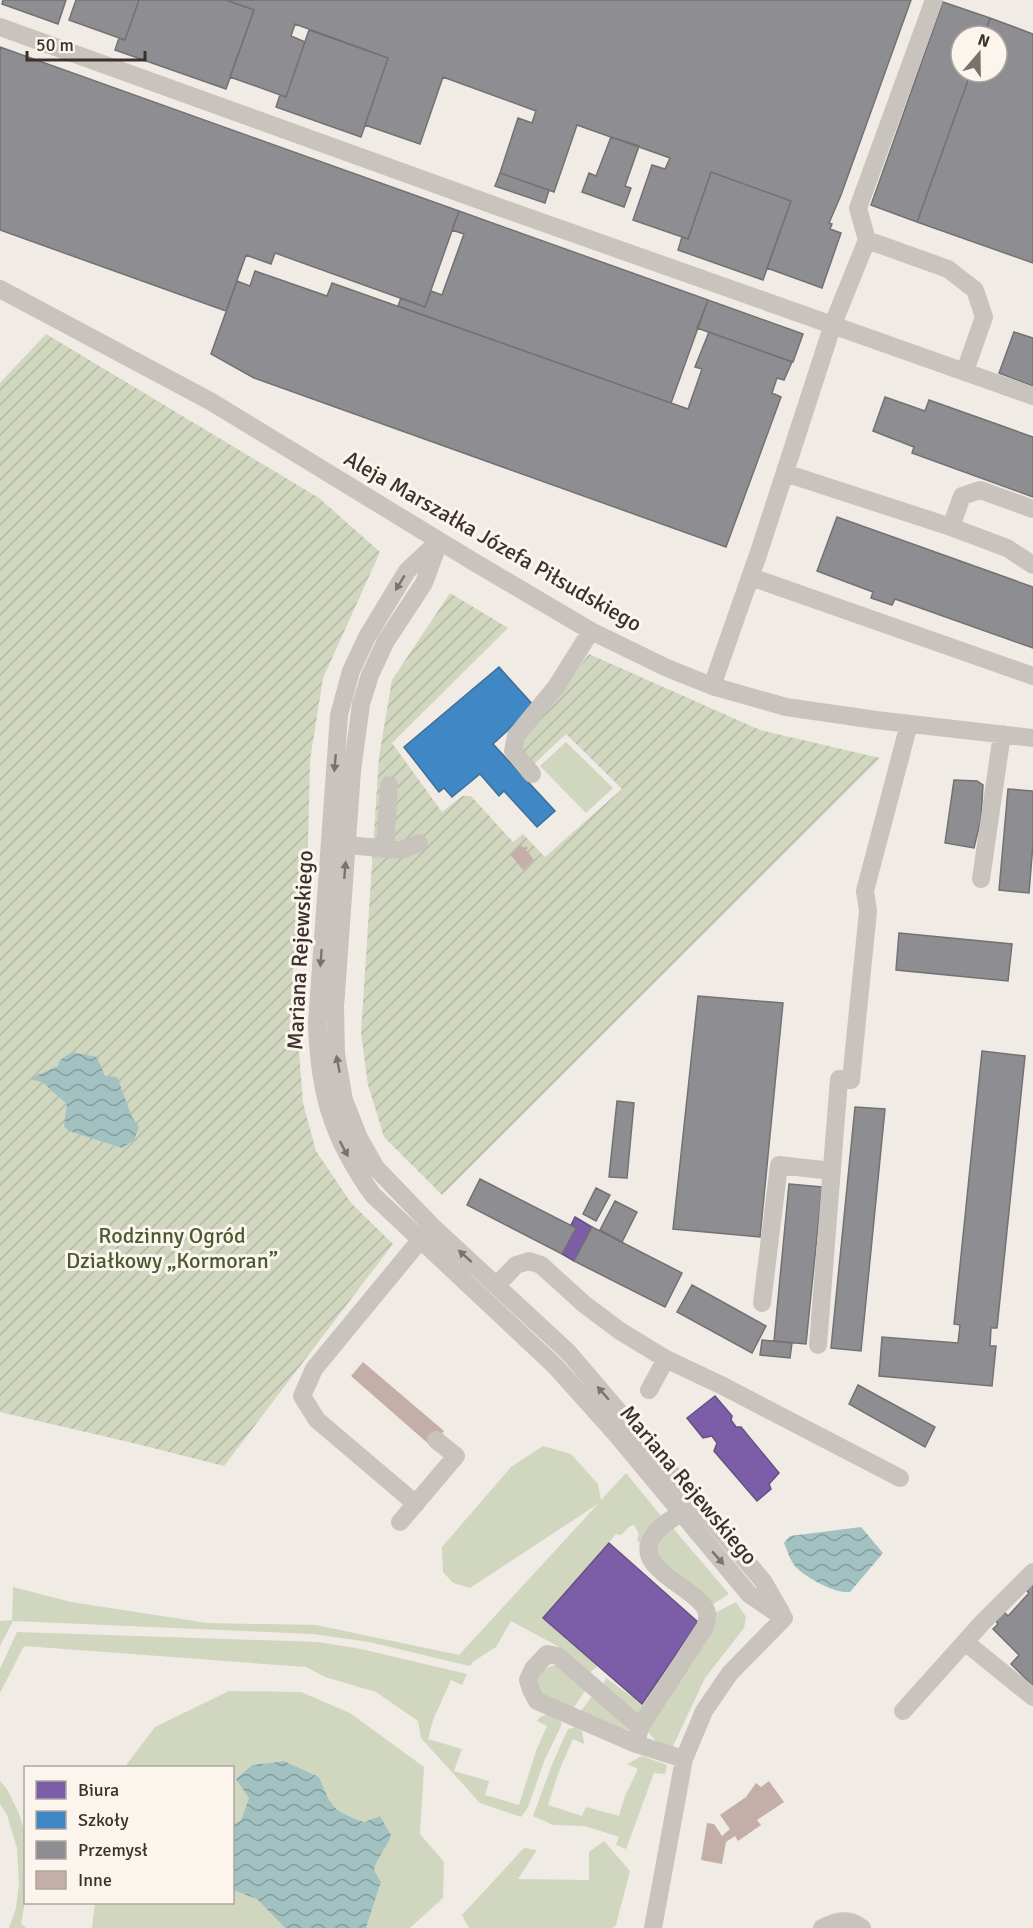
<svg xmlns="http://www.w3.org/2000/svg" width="1033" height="1928" viewBox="0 0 1033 1928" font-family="Signika,sans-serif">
  <defs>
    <pattern id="garden-furrows" width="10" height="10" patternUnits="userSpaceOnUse" patternTransform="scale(1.5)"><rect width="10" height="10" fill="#d1d6bf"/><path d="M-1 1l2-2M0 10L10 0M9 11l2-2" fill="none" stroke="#b4b8a4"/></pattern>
    <pattern id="water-waves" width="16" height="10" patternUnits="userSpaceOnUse" patternTransform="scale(1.5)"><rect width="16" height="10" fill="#a1c2c1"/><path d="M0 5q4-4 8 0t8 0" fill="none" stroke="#849e9d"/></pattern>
  </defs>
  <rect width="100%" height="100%" fill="#f0ebe5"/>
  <path fill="#d1d6bf" d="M566 742 613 788 586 813 540 766Z
    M543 1446 571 1454 598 1484 601 1500 626 1473 662 1517 642 1546 637 1540 639 1534 634 1525 630 1526 621 1535 616 1534 544 1618 598 1666 589 1673 563 1649 511 1621 496 1647 474 1661 470 1666 369 1642 313 1634 13 1621 0 1646V1621L12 1620 13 1587 71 1602 207 1623 316 1625 459 1655 598 1504 470 1588 453 1583 443 1572 442 1547 511 1467Z
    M672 1527 729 1594 710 1606 659 1563 655 1543Z
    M736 1602 746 1617 744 1628 705 1678 673 1746 661 1747 648 1732 649 1722 713 1614Z
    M17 1632 318 1642 361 1649 467 1674 462 1685 451 1680 433 1720 428 1739 462 1749 454 1771 489 1781 485 1795 519 1805 536 1751 547 1726 537 1721 540 1717 548 1714 559 1718 562 1724 545 1759 528 1807 521 1817 480 1803 421 1738 418 1721 376 1692 325 1677 306 1667 24 1646 0 1693V1669Z
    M685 1640 690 1644 642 1716 635 1715 603 1685 606 1678 642 1704Z
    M555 1665 563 1669 586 1689 573 1709 545 1696 537 1685C539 1672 543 1669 555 1665Z
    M229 1691 301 1692 350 1713 424 1767 420 1834 444 1862 443 1898 410 1928H366L381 1882 374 1870C377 1857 387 1847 390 1834L380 1816 364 1822C332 1809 332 1808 319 1777L284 1761 252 1765 237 1779 249 1798 241 1820 233 1825 232 1768H127V1764L155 1727Z
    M593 1695 632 1728V1732L580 1712Z
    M576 1727 582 1731 584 1744 573 1739 559 1771 548 1805 582 1816 586 1807 619 1816 625 1796 638 1769 627 1764 642 1756 667 1765 665 1774 654 1773 626 1849 616 1845 619 1837 585 1826 553 1825 533 1816 553 1762 568 1729Z
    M0 1781 7 1789 19 1814 25 1832V1902L21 1924 26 1928H9L16 1908 19 1883 17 1848 7 1815 0 1804Z
    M604 1841 630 1871 616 1925 612 1928H469L462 1915 524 1848 537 1850 518 1879 589 1880V1852Z
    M233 1890 257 1899 285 1928H92L95 1903 232 1902Z"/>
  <path fill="url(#garden-furrows)" d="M46 334 319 498 380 552 323 678 310 760 308 844 293 972 303 1103 316 1151 351 1203 393 1244 224 1466 137 1444 0 1412V383Z
    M450 593 508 628 392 743 442 812 462 796H471L513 842 523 834 545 857 622 789 566 734 533 765 518 748 589 654 760 730 880 758 442 1195 384 1137 368 1085 361 1033 379 757 392 680Z"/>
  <path fill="url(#water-waves)" d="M72 1052 97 1057 105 1076 117 1077 132 1117 139 1127 134 1140 122 1148 69 1131 64 1126 67 1104 42 1082 29 1079 58 1066 60 1060Z
    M861 1527 883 1553 850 1592C835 1594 804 1577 794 1565 790 1559 787 1550 784 1543L790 1536Z
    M284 1761 319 1777C332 1808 332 1810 364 1822L380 1816 391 1835C387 1848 377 1857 374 1870L381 1882 366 1928H285L257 1899 233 1890V1825L241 1820 249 1798 236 1779 252 1765Z"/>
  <path fill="#7b5ea7" stroke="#685082" stroke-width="1.5" d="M575 1217 592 1227 574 1261 562 1254 576 1228 571 1225Z
    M715 1396 732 1416 731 1420 736 1427H741L779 1473 769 1484 771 1489 757 1501 714 1451 717 1443 712 1436 703 1438 687 1418Z
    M609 1543 698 1622 642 1704 543 1618Z"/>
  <path fill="#3f88c5" stroke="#3e6e97" stroke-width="1.5" d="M499 667 534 706 493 744 555 811 537 827 504 791 499 796 480 774 452 797 444 788 439 792 404 747Z"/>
  <path fill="#8d8d92" stroke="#747173" stroke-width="1.5" d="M3 0H66L58 24 2 4Z
    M76 0H139L125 40 69 20Z
    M139 0H226L254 10 226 89 115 50 119 38 125 40Z
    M226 0H911L841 195 829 223 832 224 830 229 841 233 822 288 767 268 791 201 711 172 688 239 633 220 652 165 665 169 670 158 577 125 554 192 500 173 518 118 532 123 536 111 443 77 420 144 365 125 388 58 295 24 291 36 305 42 286 97 230 77 254 10Z
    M943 2 990 18 984 36H961V72H971L917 222 871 205Z
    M990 18 1033 34V263L917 222 971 72H997V36H984Z
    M309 30 388 58 361 137 276 107 280 95 286 97Z
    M0 47 459 211 425 307 275 253 271 264 246 255 226 311 0 230Z
    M611 137 639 146 625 186 631 188 624 207 582 192 589 173 596 176Z
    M711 172 791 201 763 280 678 250 682 237 688 239Z
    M500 173 549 190 545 203 495 186Z
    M459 211 708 300 671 403 398 306 401 298 425 307 431 291 442 295 464 234 452 230Z
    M255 271 327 296 332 283 688 409 702 369 695 367 709 332 792 362 784 380 777 378 772 393 781 397 726 547 254 378 211 354 237 281 250 286Z
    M708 300 803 334 793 362 697 328Z
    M1014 332 1033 338V386L999 373Z
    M885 397 925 411 929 400 1033 437V497L912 453 914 447 873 431Z
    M837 517 1033 587V648L895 599 892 605 871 598 873 592 817 571Z
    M954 780 977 781 983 785 981 819 974 848 945 843Z
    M1008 789 1033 791V844L1029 893 999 890Z
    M899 933 1012 944 1008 981 896 970Z
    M698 996 783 1003 760 1237 673 1229Z
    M982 1051 1025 1056 997 1328H991L990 1346H996L992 1386 879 1376 882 1337 958 1343 960 1325 954 1324Z
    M617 1101 634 1103 627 1178 609 1177Z
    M855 1107 885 1109 861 1351 831 1348Z
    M480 1179 576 1228 562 1254 467 1205Z
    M789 1184 822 1187 806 1344 774 1341Z
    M596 1188 610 1195 596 1221 583 1214Z
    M615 1201 637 1212 622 1242 600 1230Z
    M592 1227 682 1273 665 1307 574 1261Z
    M692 1285 766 1326 752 1353 677 1312Z
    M762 1340 792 1343 790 1358 760 1355Z
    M858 1385 935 1427 925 1447 849 1404Z
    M1033 1583V1686L1011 1664 1019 1655 993 1629 998 1624 996 1621 1004 1612 1008 1616 1029 1593 1026 1590Z"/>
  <path fill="#c3afa7" d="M521 845 524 848 526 846 528 848 526 850 534 860 523 870 510 854Z
    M363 1362 444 1431 431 1446 351 1376Z
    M769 1781 784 1802 757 1820 761 1825 738 1841 735 1836 726 1842 722 1864 701 1860 707 1823 714 1824 722 1836 730 1829 720 1815 746 1797 756 1783 761 1787Z"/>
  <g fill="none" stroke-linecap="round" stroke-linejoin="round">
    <path stroke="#c9c3be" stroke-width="18" d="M0 27 496 206 1033 396
      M867 240 948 269 975 290 984 317 965 371
      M0 289 210 401 474 562 591 631 667 668 712 686 786 707 876 720 1033 738
      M785 473 951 527 1007 548 1033 565
      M951 527 962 496 980 490 1033 509
      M439 541 407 571 367 637 351 671 339 715 317 1023C319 1092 332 1138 373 1195L555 1366 616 1434 749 1594 784 1618
      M438 545 424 583 386 641 370 675 361 704 352 771 335 1007 336 1054 344 1100 359 1138 376 1168 432 1226 568 1352 763 1581 781 1612
      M751 577 1033 676
      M712 686 759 552 833 324 867 240 858 208 934 0
      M532 774 513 751 516 736 556 687 591 631
      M347 845 402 850 419 843
      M385 848 389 785
      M981 879 1002 734
      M497 1285 516 1265 529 1261 541 1265 584 1304 620 1331 666 1359 723 1386 900 1478
      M762 1303 779 1165 832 1171
      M818 1345 839 1079 851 1080 868 911 865 891 909 724
      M649 1390 666 1359
      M416 1504 317 1420 302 1396 314 1369 426 1233
      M400 1522 456 1456 436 1440
      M965 1642 1033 1697
      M903 1711 982 1623 1033 1572
      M640 1727 705 1627C706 1623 708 1617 707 1613 701 1588 630 1570 653 1536 661 1524 677 1516 689 1507
      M636 1744 640 1727 558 1656 547 1654 533 1669 528 1680 531 1690 537 1701 636 1744 684 1759
      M653 1928 684 1759 704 1711 730 1673 784 1618
      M822 1928C836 1921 849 1917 862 1928"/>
  </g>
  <defs><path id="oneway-solid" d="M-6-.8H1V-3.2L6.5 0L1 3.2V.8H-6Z" transform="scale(1.5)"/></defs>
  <g fill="#7b726d">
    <use href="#oneway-solid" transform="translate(400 583) rotate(121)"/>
    <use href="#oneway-solid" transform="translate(335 763) rotate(95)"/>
    <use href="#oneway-solid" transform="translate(345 870) rotate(-85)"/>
    <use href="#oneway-solid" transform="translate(321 958) rotate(94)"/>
    <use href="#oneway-solid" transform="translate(338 1064) rotate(-101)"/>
    <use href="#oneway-solid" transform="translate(344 1149) rotate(62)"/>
    <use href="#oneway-solid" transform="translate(465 1256) rotate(-138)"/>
    <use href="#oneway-solid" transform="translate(603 1393) rotate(-131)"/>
    <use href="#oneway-solid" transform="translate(718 1558) rotate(49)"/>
  </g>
  <g text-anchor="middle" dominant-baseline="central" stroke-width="6" stroke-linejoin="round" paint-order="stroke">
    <g font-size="22" fill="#3b302b" stroke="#fbf5ee">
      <text transform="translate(493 541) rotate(30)">Aleja Marszałka Józefa Piłsudskiego</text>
      <text transform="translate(300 950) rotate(-87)">Mariana Rejewskiego</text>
      <text transform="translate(689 1485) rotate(50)">Mariana Rejewskiego</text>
    </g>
    <g font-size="22" fill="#4a5a2e" stroke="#fbf5ee">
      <text x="172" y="1235">Rodzinny Ogród<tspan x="172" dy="25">Działkowy „Kormoran”</tspan></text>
    </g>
  </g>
  <rect x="24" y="1766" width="210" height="138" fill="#fbf5ee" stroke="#aea6a0" stroke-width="1.5"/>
  <rect x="36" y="1781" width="30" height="18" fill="#7b5ea7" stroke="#aea6a0" stroke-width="1.5"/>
  <text x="78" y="1796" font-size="18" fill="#3b302b">Biura</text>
  <rect x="36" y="1811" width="30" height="18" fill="#3f88c5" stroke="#aea6a0" stroke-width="1.5"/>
  <text x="78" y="1826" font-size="18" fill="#3b302b">Szkoły</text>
  <rect x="36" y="1841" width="30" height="18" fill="#8d8d92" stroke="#aea6a0" stroke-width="1.5"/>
  <text x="78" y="1856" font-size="18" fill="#3b302b">Przemysł</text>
  <rect x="36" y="1871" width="30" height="18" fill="#c3afa7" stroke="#aea6a0" stroke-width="1.5"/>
  <text x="78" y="1886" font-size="18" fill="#3b302b">Inne</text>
  <g transform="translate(979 54) rotate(20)"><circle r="28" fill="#fbf5ee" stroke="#aea6a0" stroke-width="1.5"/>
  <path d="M0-4.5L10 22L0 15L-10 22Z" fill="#7a716c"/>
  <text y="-9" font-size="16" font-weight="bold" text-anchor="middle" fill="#3b302b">N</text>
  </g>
  <path d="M27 51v9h118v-9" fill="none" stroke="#3b302b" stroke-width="3"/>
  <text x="36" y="51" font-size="18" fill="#3b302b" stroke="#fbf5ee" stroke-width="4.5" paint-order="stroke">50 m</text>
</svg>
